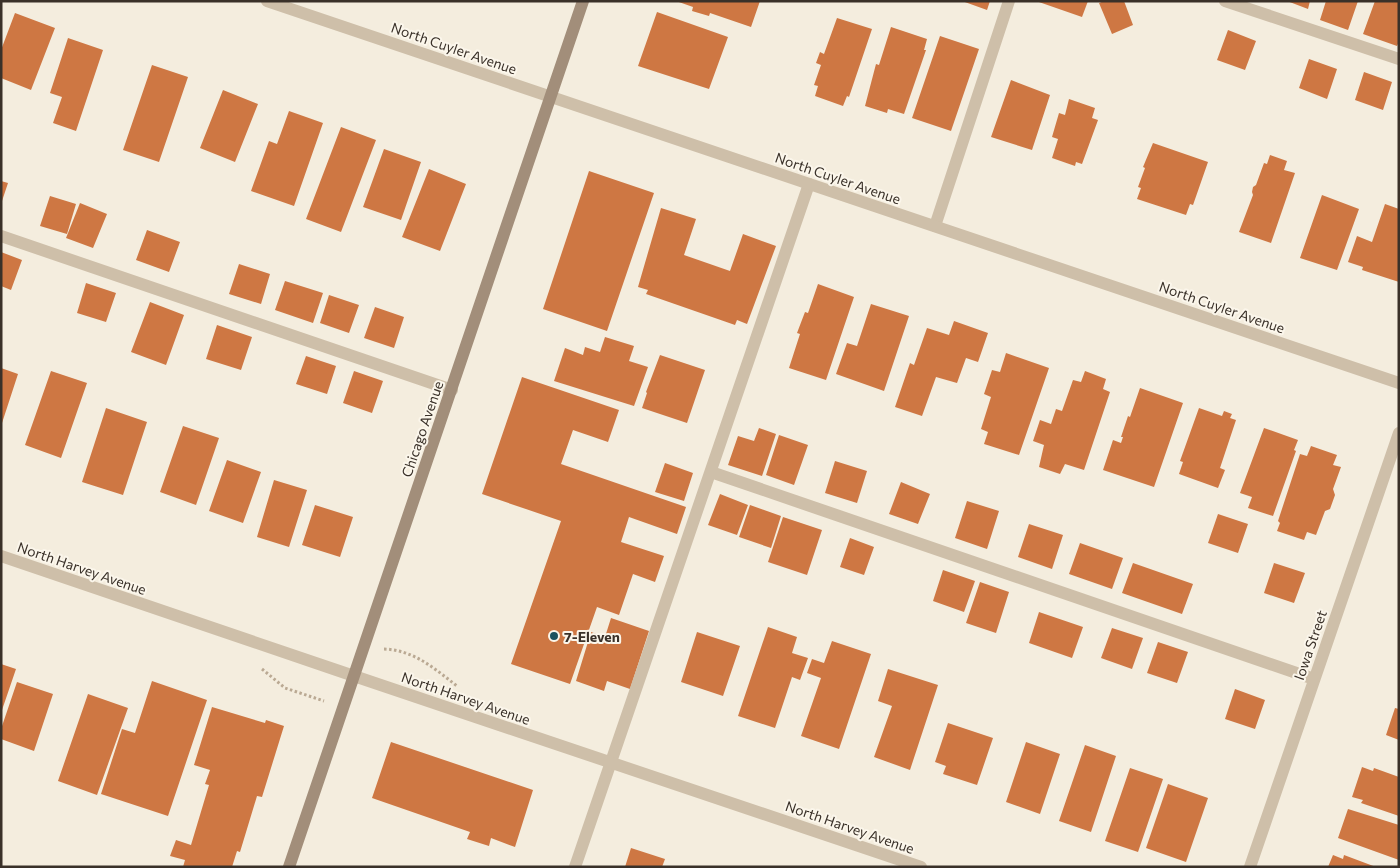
<svg xmlns="http://www.w3.org/2000/svg" width="1400" height="868" viewBox="0 0 1400 868" font-family="Commissioner,sans-serif">
  <rect width="100%" height="100%" fill="#f4edde"/>
  <path fill="#ce7743" d="M676 1H760L751 27 710 13 709 16 692 11 693 7Z
    M962 1H990L987 10Z
    M1036 1H1088L1082 17Z
    M1104 1H1124L1133 25 1112 34 1099 3Z
    M1287 1H1310L1308 9Z
    M1326 1H1358L1348 30 1320 20Z
    M1375 1H1399V42L1397 46 1363 34Z
    M657 12 728 37 709 89 638 66Z
    M15 13 55 28 31 90 1 78V50Z
    M837 18 872 29 849 97 847 96 843 106 815 96 818 86 814 85 821 65 816 63 820 52 824 54Z
    M891 27 927 39 924 50H926L904 114 888 109 887 113 865 106 876 64 879 65Z
    M1228 30 1256 41 1245 70 1217 60Z
    M940 36 979 49 951 131 912 118Z
    M68 38 103 50 76 131 53 123 62 97 50 93Z
    M1309 59 1337 69 1327 99 1299 88Z
    M152 65 188 77 159 162 123 150Z
    M1364 72 1392 82 1383 110 1355 100Z
    M1011 80 1050 95 1032 150 991 137Z
    M223 90 258 104 235 162 200 148Z
    M1069 99 1095 108 1092 118 1098 120 1082 164 1076 162 1075 166 1052 158 1058 139 1052 137 1059 113 1065 115Z
    M289 111 323 123 294 206 251 191 269 141 277 144Z
    M341 127 376 140 341 232 306 219Z
    M1153 143 1208 162 1193 205 1190 204 1186 215 1137 199 1141 188 1138 187 1145 168 1143 167Z
    M384 149 421 162 401 220 363 207Z
    M1270 155 1287 161 1284 170 1295 173 1271 243 1239 232 1253 195 1252 192 1253 187 1256 185 1264 163 1267 164Z
    M429 169 466 184 440 251 402 237Z
    M589 171 654 193 607 331 543 309Z
    M1 181 8 183 2 201H1Z
    M1322 195 1359 209 1337 270 1300 258Z
    M50 196 76 204 67 234 40 226Z
    M80 203 107 214 93 248 66 238Z
    M1385 204 1399 209V282L1362 270 1363 267 1348 262 1357 236 1372 242Z
    M661 208 696 219 684 255 730 271 743 234 776 246 747 324 737 320 735 325 646 294 648 290 638 287Z
    M147 230 180 242 169 272 136 260Z
    M1 252 22 260 11 290 1 286Z
    M239 264 270 274 261 304 229 294Z
    M285 281 323 293 313 323 275 310Z
    M86 283 116 293 106 322 77 313Z
    M818 284 854 297 826 380 789 368 800 334 797 333 805 312 808 313Z
    M329 295 359 305 349 333 320 323Z
    M150 302 184 315 166 365 131 352Z
    M871 304 909 316 884 391 836 374 847 343 857 346Z
    M375 307 404 317 394 348 364 338Z
    M954 321 988 333 978 362 966 358 957 383 936 377 922 416 895 407 910 363 914 365 927 328 949 335Z
    M217 325 252 337 241 370 206 359Z
    M605 337 634 346 629 361 648 367 634 406 554 381 565 348 583 355 585 347 600 352Z
    M1006 353 1049 368 1019 455 984 444 988 432 981 429 991 397 984 394 992 370 1000 372Z
    M660 355 705 370 687 423 642 408 647 393 646 392Z
    M306 356 336 366 327 394 296 384Z
    M1 368 18 374 2 423H1Z
    M51 371 87 383 61 458 25 445Z
    M354 371 383 381 372 413 343 403Z
    M1085 371 1106 379 1103 389 1110 392 1084 470 1065 464 1060 474 1039 467 1044 445 1033 441 1040 420 1051 424 1056 409 1062 411 1073 380 1081 382Z
    M522 377 619 410 608 442 573 430 561 464 686 507 677 534 629 517 621 542 664 556 655 582 633 574 619 615 597 607 570 684 511 664 561 521 482 494Z
    M1140 388 1183 403 1154 487 1103 470 1113 440 1121 443 1123 437H1121L1128 416 1130 417Z
    M106 408 147 422 123 495 82 482Z
    M1199 408 1222 416 1224 411 1232 414 1230 418 1236 420 1220 468 1225 470 1218 488 1179 474 1183 462 1180 461Z
    M183 426 219 438 196 505 160 492Z
    M759 428 776 434 762 476 728 465 738 436 754 441Z
    M1264 428 1298 440 1294 450 1296 451 1273 516 1248 508 1252 497 1240 493Z
    M779 435 808 445 794 485 766 475Z
    M1311 446 1337 455 1333 465 1341 467 1333 489 1335 495 1330 509 1325 511 1316 535 1307 532 1304 540 1277 531 1280 523 1278 521 1300 454 1307 456Z
    M227 460 261 472 243 523 209 511Z
    M835 461 867 471 857 503 825 493Z
    M665 463 693 473 684 501 655 492Z
    M274 480 307 490 289 547 257 537Z
    M901 482 930 494 918 524 889 514Z
    M720 494 748 505 737 535 708 525Z
    M967 501 999 511 987 549 955 538Z
    M315 505 353 517 340 557 302 545Z
    M750 505 781 516 771 548 739 537Z
    M1218 514 1248 524 1238 553 1208 543Z
    M783 517 822 530 807 575 768 562Z
    M1029 524 1063 535 1052 569 1018 557Z
    M850 538 874 547 864 575 840 567Z
    M1080 543 1123 558 1112 589 1069 574Z
    M1133 563 1193 584 1182 614 1122 593Z
    M1274 563 1305 573 1294 603 1264 593Z
    M943 570 975 581 964 612 933 601Z
    M980 582 1009 592 996 633 966 623Z
    M1039 612 1083 627 1072 658 1029 643Z
    M611 618 649 631 630 689 607 681 604 691 576 681 591 632 605 637Z
    M768 627 797 637 792 653 808 658 800 680 792 677 775 728 738 716Z
    M1112 628 1143 638 1132 669 1101 658Z
    M697 632 740 646 723 696 681 682Z
    M832 641 871 654 839 749 801 736 821 678 807 673 812 659 824 663Z
    M1158 642 1188 652 1177 683 1147 673Z
    M1 664 16 669 2 710H1Z
    M888 669 938 685 910 770 874 757 892 706 878 701Z
    M152 681 207 700 168 816 101 794 122 729 135 733Z
    M17 682 53 694 34 751 1 739V729Z
    M1235 689 1265 700 1255 729 1225 719Z
    M88 694 128 708 97 795 58 781Z
    M212 707 265 723 266 720 284 726 262 797 257 796 240 852 237 851 232 867H183L185 860 170 856 176 840 191 845 209 785 205 784 210 770 194 765Z
    M1395 708 1399 709V740L1386 735Z
    M948 723 993 738 977 785 943 774 946 766 935 762Z
    M391 742 533 790 515 847 491 838 489 846 467 839 470 832 372 798Z
    M1026 742 1060 754 1040 814 1006 802Z
    M1085 745 1116 756 1091 832 1059 821Z
    M1362 767 1373 771 1374 768 1399 777V816L1361 803 1363 800 1352 797Z
    M1130 768 1163 779 1138 852 1105 841Z
    M1168 784 1208 798 1186 862 1146 848Z
    M1348 809 1399 825V860L1338 838Z
    M631 848 665 859 662 867H625Z
    M1333 855 1343 859 1344 855 1376 867H1328Z"/>
  <g fill="none" stroke-linecap="round" stroke-linejoin="round">
    <path stroke="#baa993" stroke-width="3" stroke-dasharray="2.5 2.5" stroke-linecap="butt" d="M384 649C414 650 435 669 457 686
      M262 669 285 688 324 701"/>
    <path stroke="#cebfa9" stroke-width="12" d="M1225 1 1399 59
      M935 226 1009 1
      M1 236 452 390
      M711 472 1314 679
      M575 867 809 184"/>
    <path stroke="#cebfa9" stroke-width="12" d="M267 1 1399 383
      M1 556 354 676 921 867
      M1250 867 1399 433"/>
    <path stroke="#a28e7a" stroke-width="12" d="M289 867 583 1"/>
  </g>
  <circle fill="#1b525f" stroke="#fbf6eb" stroke-width="2" cx="554" cy="636" r="5"/>
  <g text-anchor="middle" dominant-baseline="central" stroke-width="4" stroke-linejoin="round" paint-order="stroke">
    <g font-size="14" fill="#3a3129" stroke="#fbf6eb">
      <text transform="translate(454 48) rotate(19)">North Cuyler Avenue</text>
      <text transform="translate(838 178) rotate(19)">North Cuyler Avenue</text>
      <text transform="translate(1222 307) rotate(19)">North Cuyler Avenue</text>
      <text transform="translate(422 429) rotate(-71)">Chicago Avenue</text>
      <text transform="translate(82 568) rotate(19)">North Harvey Avenue</text>
      <text transform="translate(1310 645) rotate(-71)">Iowa Street</text>
      <text transform="translate(466 698) rotate(19)">North Harvey Avenue</text>
      <text transform="translate(850 827) rotate(19)">North Harvey Avenue</text>
    </g>
    <g font-size="14" font-weight="bold" fill="#3a3129" stroke="#fbf6eb" text-anchor="start">
      <text x="564" y="636">7-Eleven</text>
    </g>
  </g>
  <rect width="1400" height="868" fill="none" stroke="#3a3129" stroke-width="5"/>
</svg>
